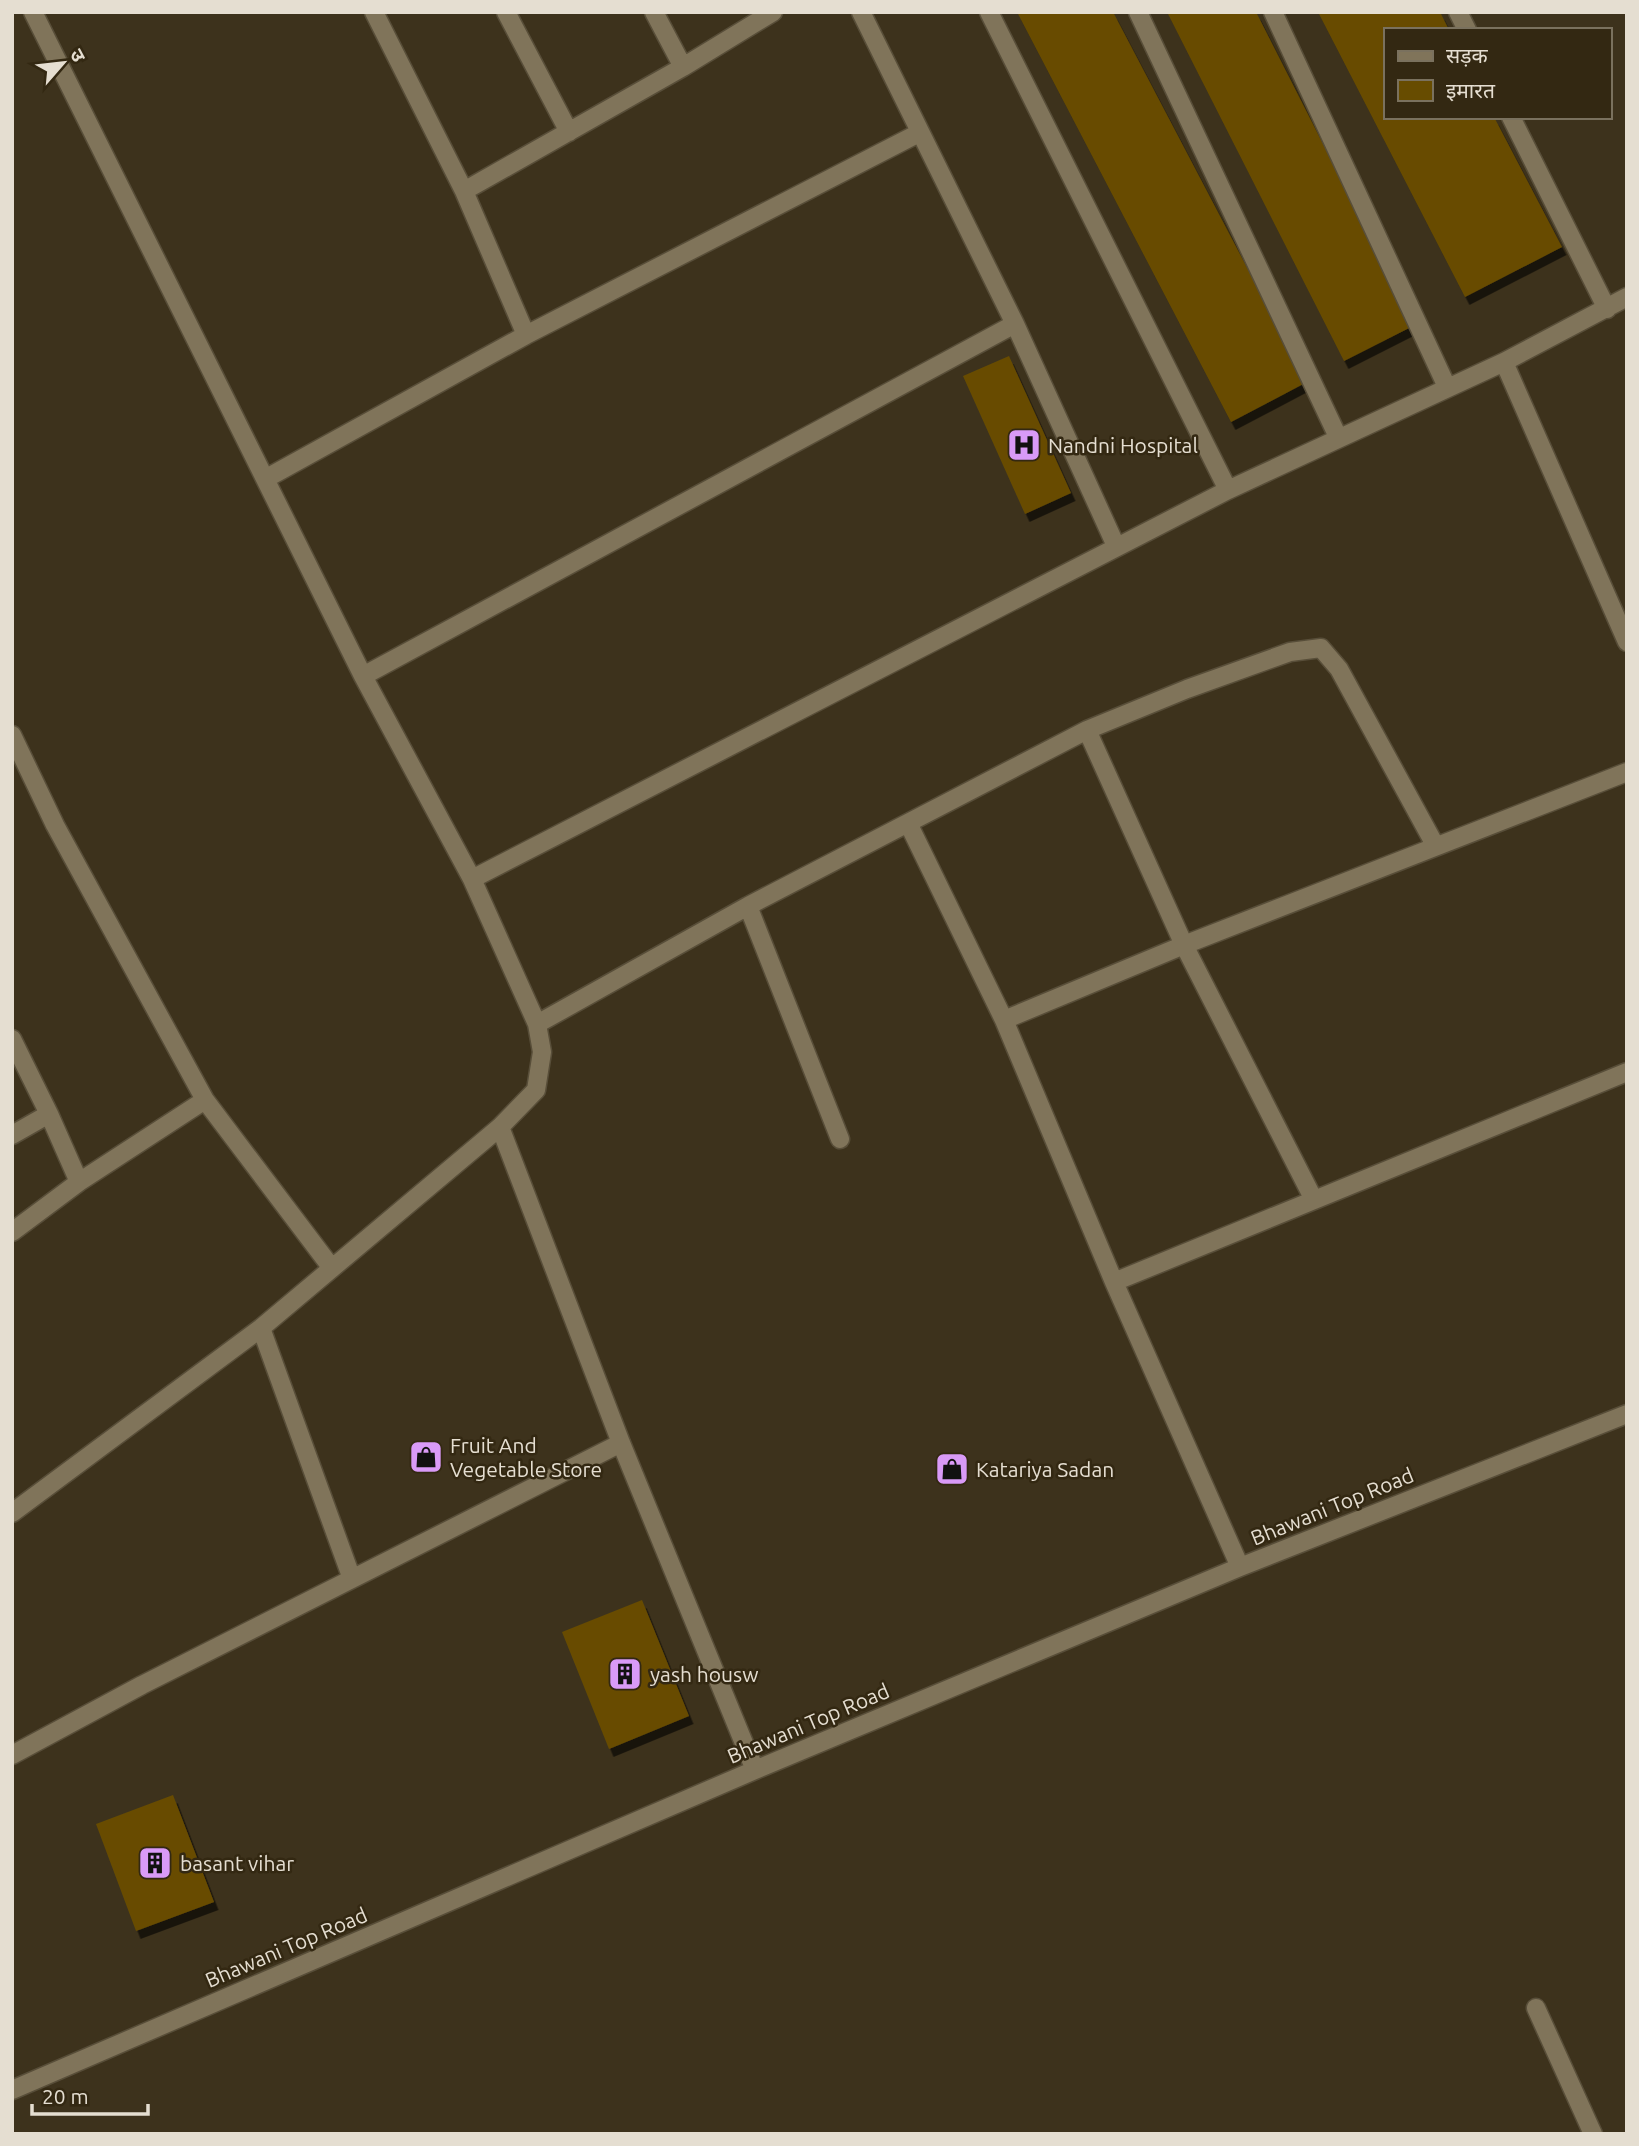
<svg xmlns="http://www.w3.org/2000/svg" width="1639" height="2146" viewBox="0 0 1639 2146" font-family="Ubuntu,'Noto Sans Devanagari',sans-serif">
  <defs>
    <filter id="shadow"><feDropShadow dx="4.5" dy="8" stdDeviation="0" flood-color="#0009"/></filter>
  </defs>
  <rect width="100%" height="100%" fill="#3d321c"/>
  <path fill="#674c00" filter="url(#shadow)" d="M1017 12H1113L1307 382 1231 422Z
    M1167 12H1256L1415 325 1344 361Z
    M1318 12H1440L1449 30H1385V117H1494L1562 247 1465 297Z
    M1009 356 1071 493 1025 514 963 376Z
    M642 1600 689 1716 609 1749 562 1632Z
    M173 1795 214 1902 136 1931 96 1824Z"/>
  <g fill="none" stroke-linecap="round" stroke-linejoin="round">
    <defs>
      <path id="minor" d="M374 12 464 191 526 335
        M506 12 569 132
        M654 12 683 67
        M861 12 1015 324 1116 546
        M989 12 1228 490
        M1138 12 1338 437
        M1273 12 1447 387
        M1458 12 1467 30
        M1511 117 1607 309
        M464 191 683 67 773 12
        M1504 362 1627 642
        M265 479 526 335 919 133
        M363 676 1015 324
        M1087 730 1184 945 1314 1200
        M12 735 55 825 205 1100 331 1267
        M908 823 1004 1020 1114 1282 1240 1567
        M472 879 1228 490 1504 362 1627 297
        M748 906 840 1139
        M1004 1020 1184 945 1627 772
        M537 1024 748 906 1087 730 1187 689 1290 652 1321 648 1339 669 1435 845
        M12 1039 49 1114 79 1182
        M500 1127 621 1443 755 1770
        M12 1135 49 1114
        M12 1232 79 1182 205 1100
        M1114 1282 1627 1072
        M261 1328 352 1579
        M12 1513 261 1328 500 1127 536 1090 542 1052 537 1024 472 879 363 676 33 12
        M12 1755 142 1685 621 1443
        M1536 2008 1593 2134
        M12 2090 755 1770 1240 1567 1627 1414"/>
    </defs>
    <use href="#minor" stroke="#584e39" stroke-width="21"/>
    <use href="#minor" stroke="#80745a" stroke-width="18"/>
  </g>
  <defs>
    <symbol id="hospital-square" viewBox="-11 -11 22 22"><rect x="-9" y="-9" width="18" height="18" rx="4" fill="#d99af7" stroke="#332812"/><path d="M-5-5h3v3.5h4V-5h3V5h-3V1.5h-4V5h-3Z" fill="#111"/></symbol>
    <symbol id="shop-square" viewBox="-11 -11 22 22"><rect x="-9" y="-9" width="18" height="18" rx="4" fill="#d99af7" stroke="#332812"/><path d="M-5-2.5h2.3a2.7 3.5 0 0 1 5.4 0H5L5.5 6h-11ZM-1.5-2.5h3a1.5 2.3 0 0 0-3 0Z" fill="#111"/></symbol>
    <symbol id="building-square" viewBox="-11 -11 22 22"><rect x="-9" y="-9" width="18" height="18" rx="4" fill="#d99af7" stroke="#332812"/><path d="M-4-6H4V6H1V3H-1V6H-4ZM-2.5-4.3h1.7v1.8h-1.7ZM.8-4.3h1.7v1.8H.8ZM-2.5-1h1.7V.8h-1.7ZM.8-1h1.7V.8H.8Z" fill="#111"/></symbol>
  </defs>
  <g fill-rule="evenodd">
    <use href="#hospital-square" x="1005" y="426" width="38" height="38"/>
    <use href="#shop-square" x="407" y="1438" width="38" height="38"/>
    <use href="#shop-square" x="933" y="1450" width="38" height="38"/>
    <use href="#building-square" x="606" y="1655" width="38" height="38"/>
    <use href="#building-square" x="136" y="1844" width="38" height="38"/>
  </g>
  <g text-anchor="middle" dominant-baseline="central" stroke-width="5" stroke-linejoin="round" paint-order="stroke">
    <g font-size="21" fill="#e5ded1" stroke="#332812" text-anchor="start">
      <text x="1048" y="445">Nandni Hospital</text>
      <text x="450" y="1445">Fruit And<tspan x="450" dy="24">Vegetable Store</tspan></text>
      <text x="976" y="1469">Katariya Sadan</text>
      <text x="650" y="1674">yash housw</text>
      <text x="180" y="1863">basant vihar</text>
    </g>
    <g font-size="21" fill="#e5ded1" stroke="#332812">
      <text transform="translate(1332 1506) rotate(-22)">Bhawani Top Road</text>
      <text transform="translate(808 1723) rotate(-23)">Bhawani Top Road</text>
      <text transform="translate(286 1947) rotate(-23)">Bhawani Top Road</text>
    </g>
  </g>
  <rect width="1639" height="2146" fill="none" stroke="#e5ded1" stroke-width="28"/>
  <rect x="1384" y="28" width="228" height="91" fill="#332812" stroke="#7a715e" stroke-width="2"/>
  <rect x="1398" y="51" width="35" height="10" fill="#80745a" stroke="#7a715e" stroke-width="2"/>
  <text x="1446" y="63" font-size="21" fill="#e5ded1">सड़क</text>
  <rect x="1398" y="80" width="35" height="21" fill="#674c00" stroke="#7a715e" stroke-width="2"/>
  <text x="1446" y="98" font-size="21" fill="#e5ded1">इमारत</text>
  <g transform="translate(63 63) rotate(62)" stroke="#332812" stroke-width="5" paint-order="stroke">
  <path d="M0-5L12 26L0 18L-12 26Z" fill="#e5ded1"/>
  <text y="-10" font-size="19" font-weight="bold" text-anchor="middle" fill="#e5ded1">उ</text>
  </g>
  <path d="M32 2104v10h116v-10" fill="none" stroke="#e5ded1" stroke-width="3.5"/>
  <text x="42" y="2104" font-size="21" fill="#e5ded1" stroke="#332812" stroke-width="5" paint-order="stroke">20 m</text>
</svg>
